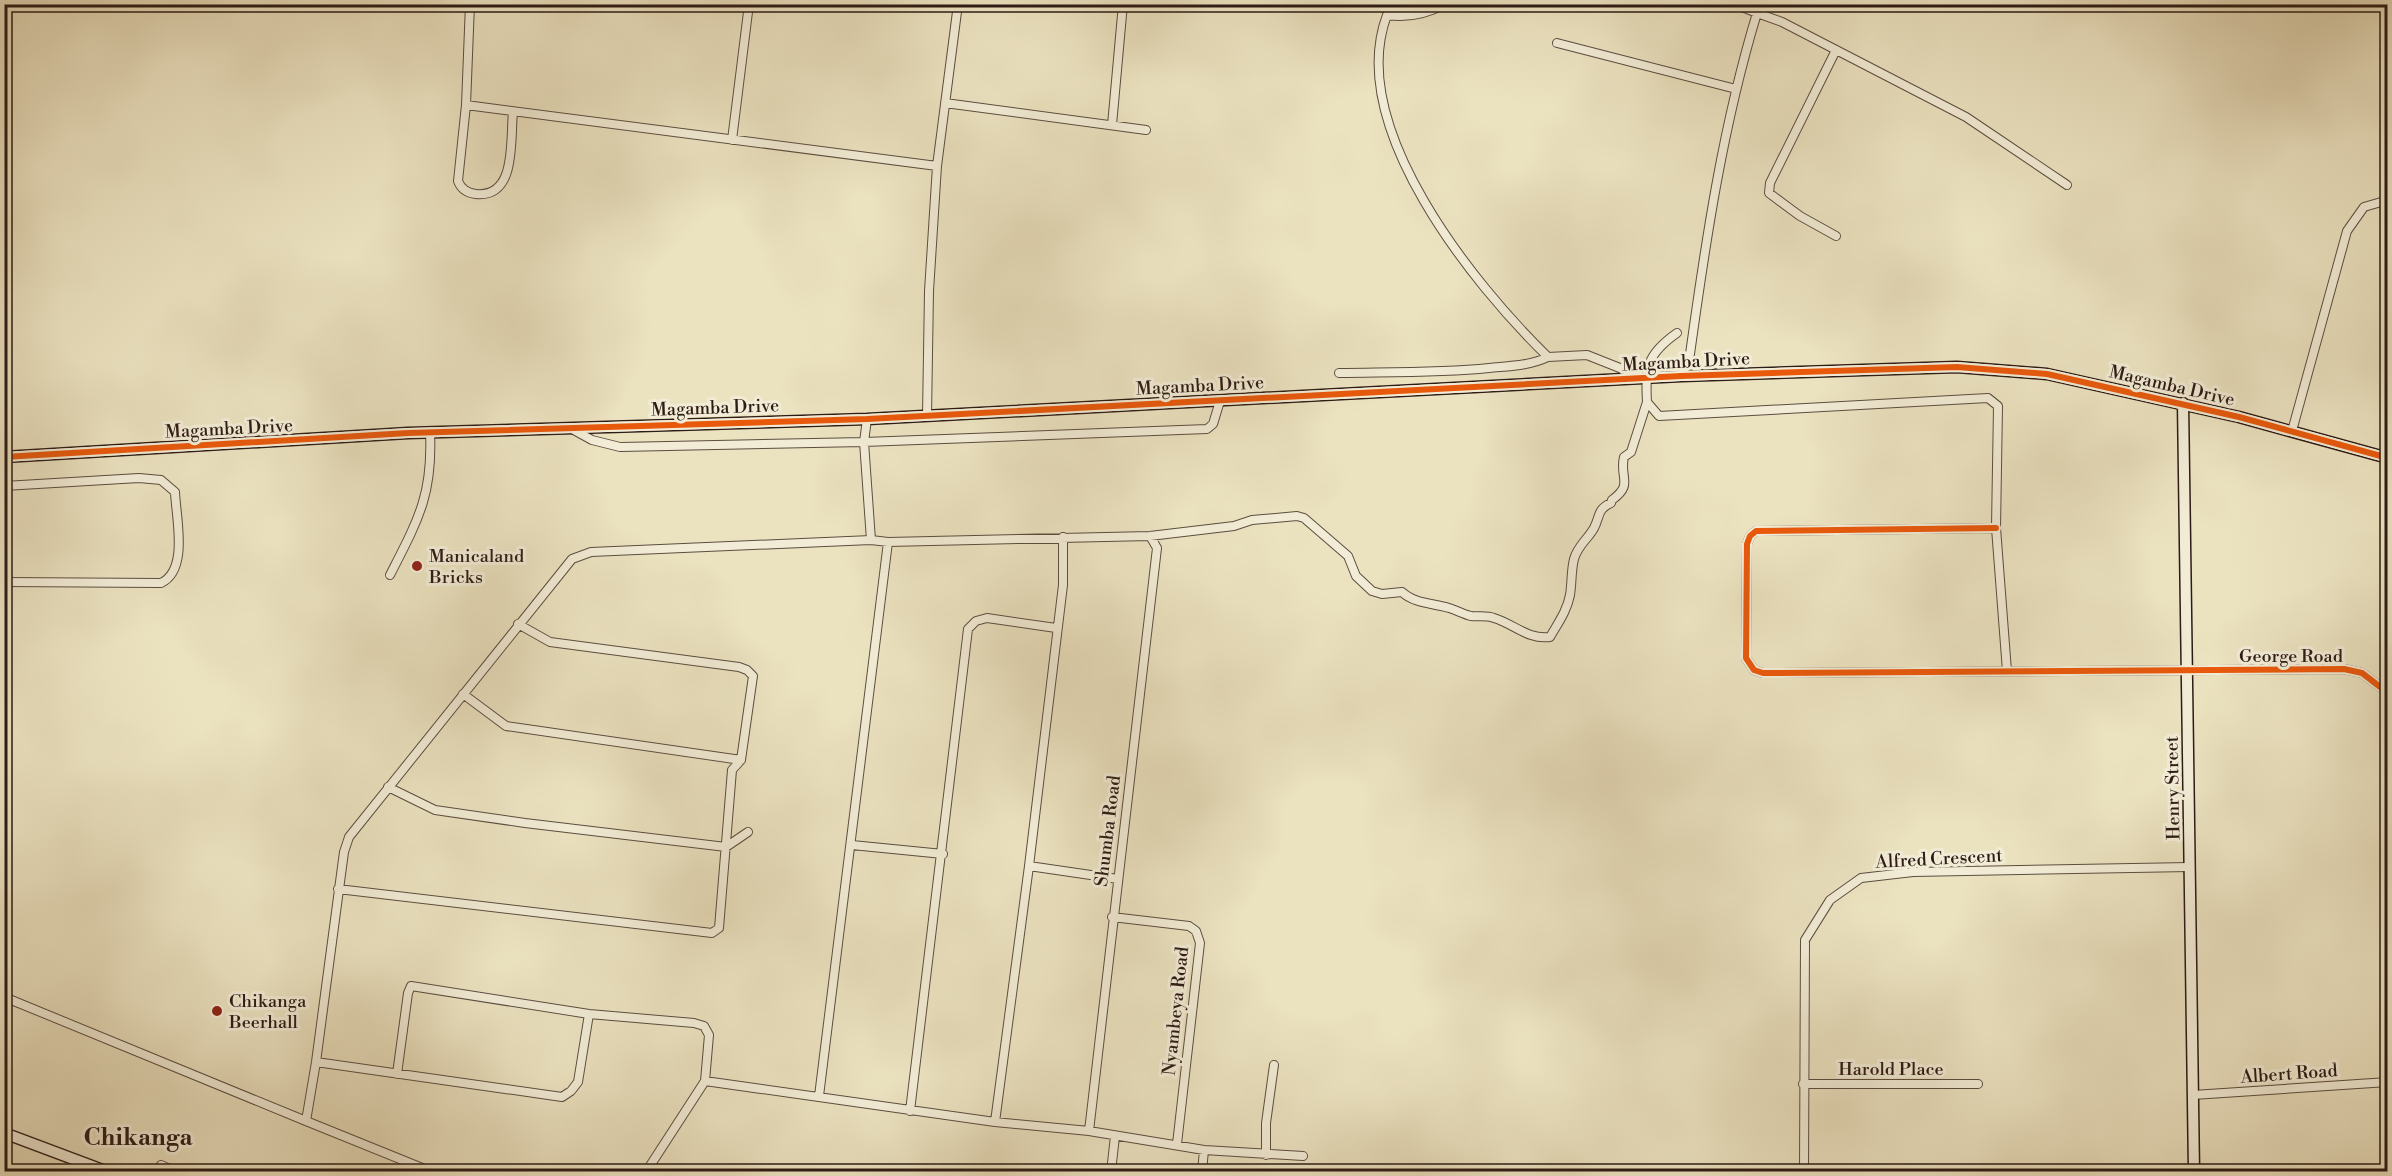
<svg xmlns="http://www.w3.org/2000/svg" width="2392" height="1176" viewBox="0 0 2392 1176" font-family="'Libre Bodoni',serif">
  <rect width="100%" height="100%" fill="#ebe2c0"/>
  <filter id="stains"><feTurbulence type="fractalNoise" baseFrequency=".00333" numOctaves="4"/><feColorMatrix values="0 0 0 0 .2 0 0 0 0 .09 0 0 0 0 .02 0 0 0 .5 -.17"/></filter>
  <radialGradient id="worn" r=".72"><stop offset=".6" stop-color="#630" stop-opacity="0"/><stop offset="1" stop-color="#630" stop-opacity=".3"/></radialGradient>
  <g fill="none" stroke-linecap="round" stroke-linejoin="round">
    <defs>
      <path id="street" d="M470 4 466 105 937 166
        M1445 4C1427 14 1407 18 1387 15 1345 126 1473 284 1548 357L1587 355 1640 376
        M1735 4 1757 13
        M1557 43 1736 89
        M1836 50 1770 183 1769 193 1800 216 1836 236
        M945 103 1146 130
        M466 105 458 181C461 189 467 193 476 194 517 198 510 140 513 112
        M1112 125 1123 4
        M732 140 749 4
        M1677 333C1647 354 1645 367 1647 402L1659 416 1988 398 1998 406 1996 528 2007 671
        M1339 373C1389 372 1439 373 1489 368 1509 366 1529 366 1548 357
        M1681 376 1690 354C1706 239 1723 125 1757 13L1782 22 1966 117 2067 185
        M927 416 929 291 937 166 958 4
        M867 419 864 442 871 540
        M572 429 592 440 620 447 864 442 1207 429 1213 424 1220 401
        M2292 431 2347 231 2364 207 2388 200
        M4 486 139 478 161 480 175 492C176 518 189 570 161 583L4 582
        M1996 528 1756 531 1750 536 1747 544 1746 658 1754 670 1763 673 2344 669 2362 673 2388 693
        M390 575C418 520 433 495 430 432
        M463 694 506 726 741 760
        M388 787 435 810 525 823 726 847 748 832
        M852 845 943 854
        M1029 866 1118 879
        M338 889 712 933 719 928 732 770 741 760 753 676 747 670 739 667 550 642 518 624
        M1112 917 1189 926 1196 931 1200 943 1177 1144
        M4 997 306 1121
        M316 1062 562 1097 571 1091 578 1082 589 1014 694 1023 704 1026 709 1035 705 1081
        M397 1074 408 993 411 986 589 1014
        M1803 1084H1978
        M2193 1095 2388 1082
        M819 1096 888 542
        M910 1111 968 629 976 621 987 618 1056 628
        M995 1122 1029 866 1063 585V537
        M1089 1131 1157 548 1150 536
        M1266 1155V1123L1274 1065
        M77 1172 81 1162
        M155 1172 161 1165 177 1172
        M432 1172 306 1121 316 1062 344 852 349 837 572 559 591 552 871 540 888 542 1150 536 1234 526 1252 520 1297 516 1304 518 1348 556 1356 576 1372 591 1382 594 1402 592C1415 604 1433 603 1449 608 1456 610 1463 614 1471 616 1478 617 1486 615 1494 618 1514 624 1528 640 1550 637 1558 623 1567 611 1570 595 1572 583 1571 571 1574 559 1578 545 1588 539 1594 528 1600 517 1597 509 1611 503L1612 500C1634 484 1619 478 1624 457L1631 452 1647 402
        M646 1172 705 1081 995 1122 1089 1131 1204 1150 1303 1156
        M1111 1172 1115 1136
        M1202 1172 1204 1150
        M1804 1172 1805 940 1830 900 1861 878 1913 872 2190 867"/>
      <path id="secondary" d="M2183 403 2194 1172
        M4 457 408 433 867 419 1681 376 1957 367 2047 374 2239 417 2388 458
        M4 1133 108 1172"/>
    </defs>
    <use href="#street" stroke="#5c4d40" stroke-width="10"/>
    <use href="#secondary" stroke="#2d1b15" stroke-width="13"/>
    <use href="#street" stroke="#f2ecd6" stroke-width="8"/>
    <use href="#secondary" stroke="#f2ecd6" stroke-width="10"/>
    <defs>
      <path id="cycleway" d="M4 457 408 433 867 419 1681 376 1957 367 2047 374 2239 417 2388 458
        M1996 528 1756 531 1750 536 1747 544 1746 658 1754 670 1763 673 2344 669 2362 673 2388 693"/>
    </defs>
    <use href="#cycleway" stroke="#f2ecd6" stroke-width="10"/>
    <use href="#cycleway" stroke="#e8590c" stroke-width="6"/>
  </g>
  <g fill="#8f2418" stroke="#f2ecd6" stroke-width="2">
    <circle cx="417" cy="566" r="6"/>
    <circle cx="217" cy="1011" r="6"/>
  </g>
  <g text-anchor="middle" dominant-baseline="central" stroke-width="6" stroke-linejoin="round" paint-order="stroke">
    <g font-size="18" fill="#2d1b15" stroke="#f2ecd6">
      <text transform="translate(1686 362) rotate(-3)">Magamba Drive</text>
      <text transform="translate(1200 386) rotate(-3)">Magamba Drive</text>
      <text transform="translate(2172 386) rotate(13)">Magamba Drive</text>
      <text transform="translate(715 408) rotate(-2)">Magamba Drive</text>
      <text transform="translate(229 429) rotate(-3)">Magamba Drive</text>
      <text x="2291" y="656">George Road</text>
      <text transform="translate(2173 788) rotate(-91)">Henry Street</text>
      <text transform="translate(1108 831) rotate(-83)">Shumba Road</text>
      <text transform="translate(1939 859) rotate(-3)">Alfred Crescent</text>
      <text transform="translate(1176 1011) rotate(-84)">Nyambeya Road</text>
      <text x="1891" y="1069">Harold Place</text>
      <text transform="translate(2289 1074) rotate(-4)">Albert Road</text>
    </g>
    <g font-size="18" fill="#2d1b15" stroke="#f2ecd6" text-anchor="start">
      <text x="429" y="556">Manicaland<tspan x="429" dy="21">Bricks</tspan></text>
      <text x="229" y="1001">Chikanga<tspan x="229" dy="21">Beerhall</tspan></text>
    </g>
    <g font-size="24" font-weight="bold" fill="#2d1b15" stroke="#f2ecd6">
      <text x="138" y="1138">Chikanga</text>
    </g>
  </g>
  <rect width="2392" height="1176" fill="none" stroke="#ebe2c0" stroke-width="24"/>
  <rect x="6" y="6" width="2380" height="1164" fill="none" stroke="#2d1b15" stroke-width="3"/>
  <rect x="12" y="12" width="2368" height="1152" fill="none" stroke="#2d1b15" stroke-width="1.5"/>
  <rect width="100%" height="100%" filter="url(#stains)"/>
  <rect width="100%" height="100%" fill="url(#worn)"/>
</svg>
